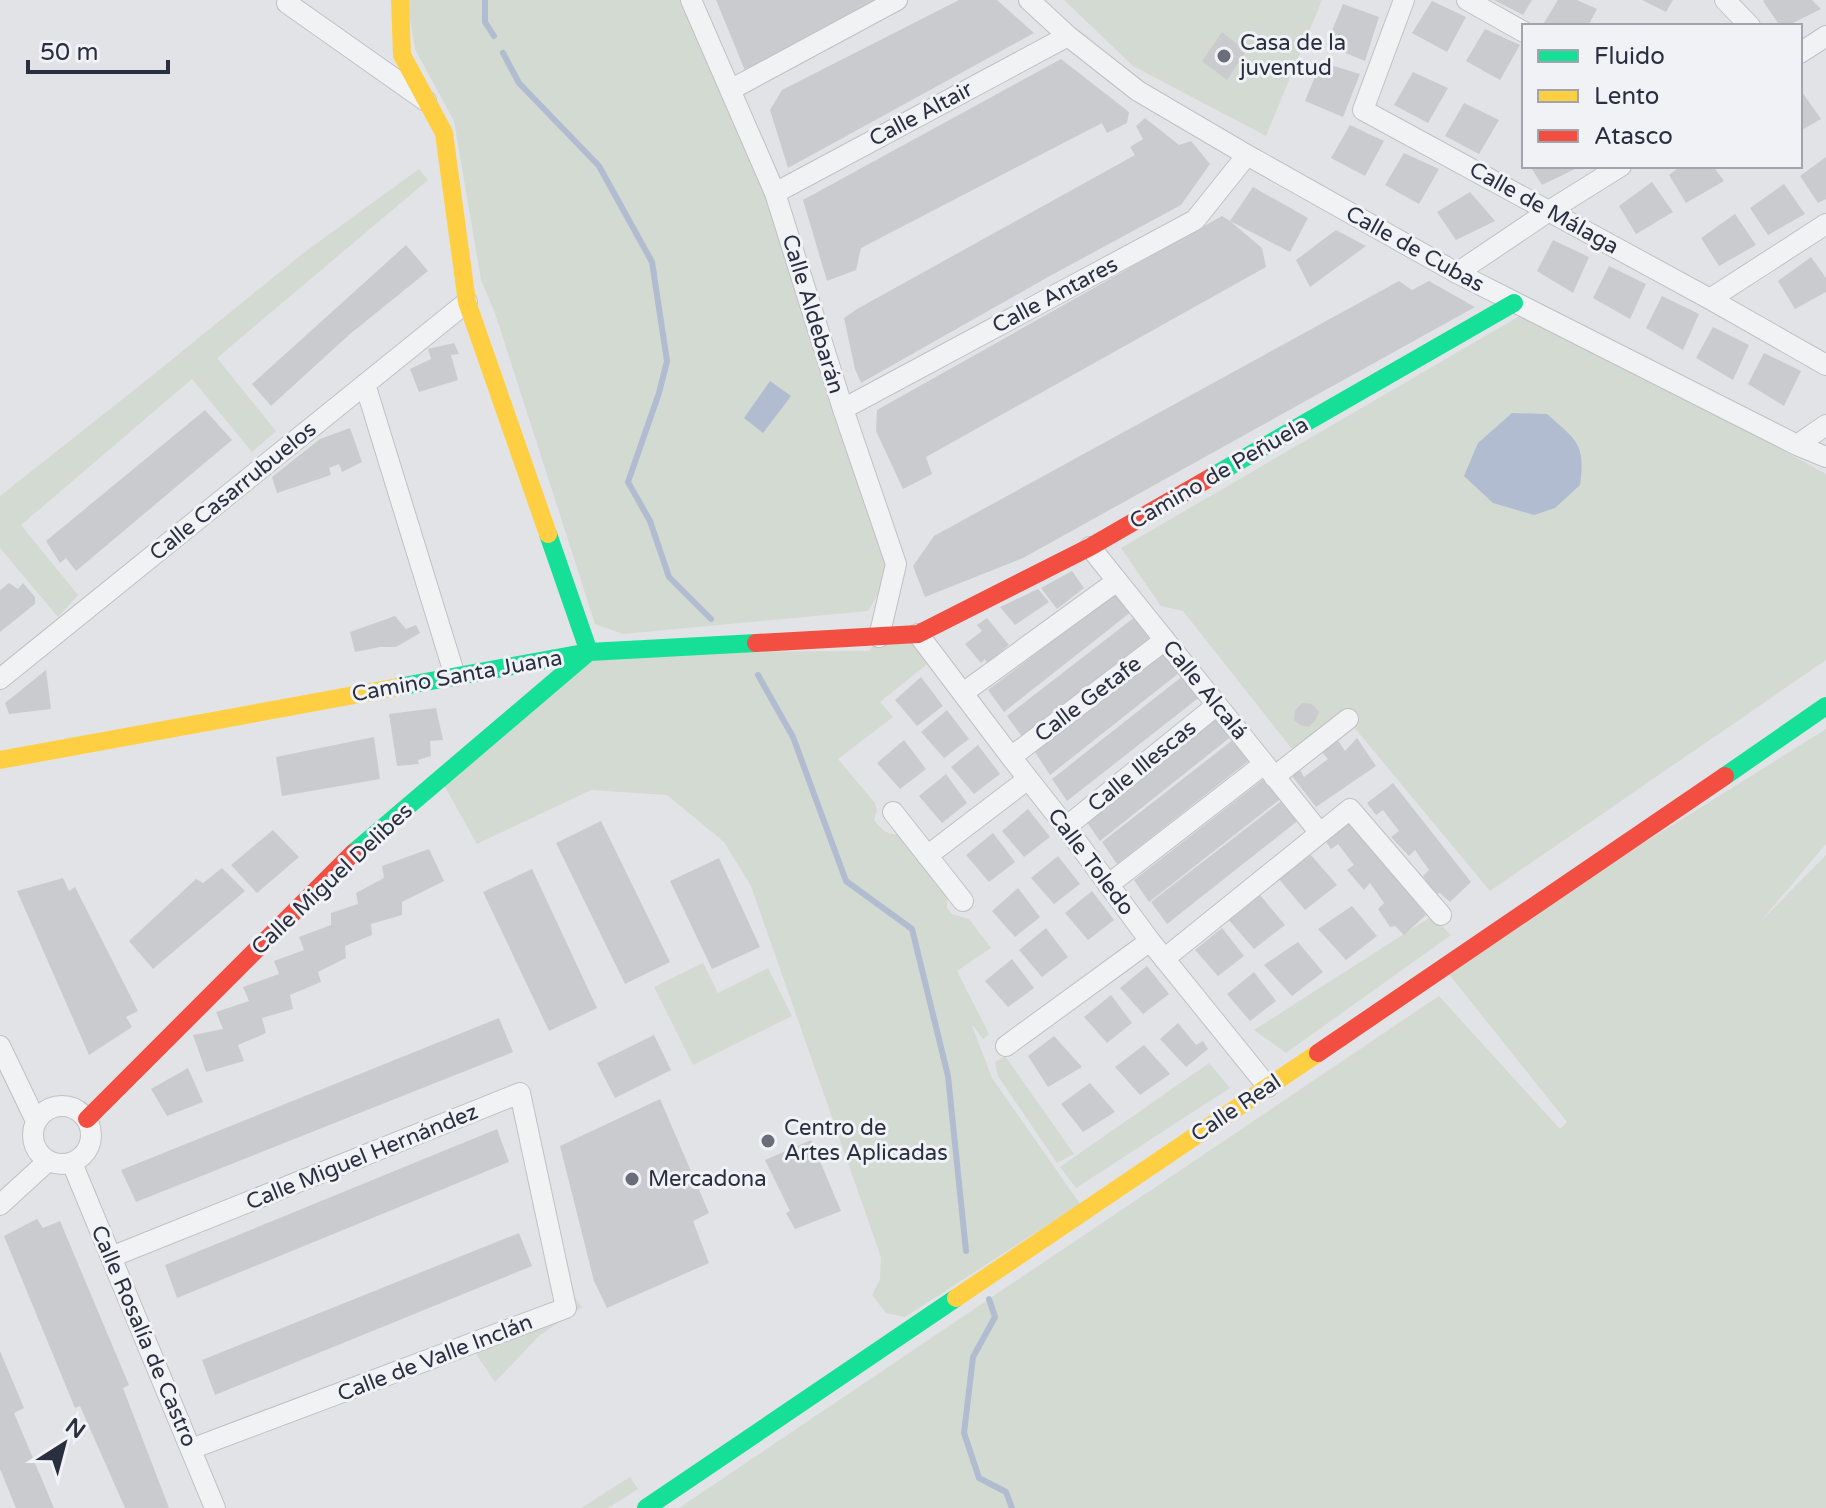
<svg xmlns="http://www.w3.org/2000/svg" width="1826" height="1508" viewBox="0 0 1826 1508" font-family="'Varela Round',sans-serif">
  <rect width="100%" height="100%" fill="#e2e3e6"/>
  <path fill="#d2dad2" d="M407 0H691L775 193 896 564 868 611 623 634 595 624 495 313 481 280 454 121 415 49Z
    M1064 0H1322L1266 136 1133 66Z
    M419 169 428 180 217 358 276 431 252 452 192 379 21 525 78 595 58 617 0 548V496L148 379 302 254Z
    M1530 310 1826 474V660L1490 891 1348 720 1295 753 1183 611 1161 606 1121 548Z
    M918 634 936 657 880 702 893 717 838 759 875 803 877 810 874 820C882 830 886 835 899 834L947 894V908L952 914 969 919 991 948 957 971 989 1034 983 1039 971 1023 992 1078 1080 1204 905 1317 886 1313 872 1295 880 1279 881 1257 751 886 724 842 667 795 591 790 477 844 440 778 589 652 869 651 879 637Z
    M1826 729V844L1761 921 1826 855V1508H679L1439 996 1560 1129 1567 1122 1444 968Z
    M1432 916 1451 935 1286 1053 1254 1030Z
    M703 963 718 993 768 968 792 1016 693 1065 654 987Z
    M1005 1056 1074 1154 1057 1163 998 1076 995 1062Z
    M1209 1063 1230 1088 1076 1188 1060 1167Z
    M575 1298 582 1307 540 1335 495 1382 470 1345 566 1308Z
    M630 1477 638 1489 608 1508H581Z"/>
  <path fill="#b2bcd0" d="M770 381 791 396 763 433 744 418Z
    M1512 413 1547 414C1576 440 1586 443 1580 485L1555 508 1534 515 1493 503 1464 476 1478 443Z"/>
  <g fill="none" stroke-linecap="round" stroke-linejoin="round">
    <path stroke="#b2bcd0" stroke-width="6" d="M485 0V22L494 36
      M503 53 519 83 599 166 652 262 667 361 659 393 628 482 650 521 669 577 711 619
      M758 675 793 737 846 881 912 929 948 1076 966 1251
      M989 1299 995 1317 973 1357 964 1433 979 1478 1006 1492 1012 1508"/>
  </g>
  <path fill="#cacbcf" d="M716 0H882L746 73Z
    M959 0H997L1034 33 788 168 770 110 782 90Z
    M1494 0H1532L1523 15Z
    M1558 0H1577L1597 9 1588 26H1542Z
    M1642 0H1673L1666 12Z
    M1765 0H1812L1821 9 1787 26H1780L1763 1Z
    M1432 1 1466 17 1447 52 1412 33Z
    M1343 4 1379 17 1365 61 1326 45Z
    M1485 29 1520 45 1500 80 1466 61Z
    M1222 32 1246 51 1227 80 1202 61Z
    M1061 59 1129 112 1127 123 1107 133 1102 123 861 248 856 270 827 281 803 200Z
    M1321 62 1360 74 1343 117 1305 101Z
    M1413 72 1448 88 1428 123 1394 105Z
    M1800 89 1821 119 1800 131Z
    M1464 103 1499 120 1479 154 1445 136Z
    M1145 118 1179 145 1191 141 1210 164 1181 205 1048 277 861 383 855 369 844 318 857 309 1135 155 1130 147 1143 139 1136 126Z
    M1350 125 1384 141 1365 176 1331 158Z
    M1404 153 1439 169 1419 204 1385 185Z
    M1826 157V199L1818 203 1800 176Z
    M1530 166H1581L1542 185Z
    M1681 166H1713L1724 181 1686 203 1669 175Z
    M1652 182 1673 212 1636 234 1619 206Z
    M1784 184 1805 214 1768 235 1750 208Z
    M1253 187 1308 218 1290 252 1230 221 1262 248 1266 267 926 457 932 474 903 489 876 431 877 410 1222 216 1230 221Z
    M1470 192 1495 221 1456 240 1437 212Z
    M1735 214 1756 245 1719 266 1701 238Z
    M1336 230 1366 246 1310 287 1296 260Z
    M1553 240 1589 257 1573 293 1537 271Z
    M406 245 428 271 350 334 271 406 252 384Z
    M1811 257 1826 278V292L1795 309 1778 281Z
    M1609 266 1646 284 1630 319 1593 298Z
    M1399 281 1412 290 1429 281 1475 307 1023 558 925 597 913 566 934 536Z
    M1662 296 1699 314 1683 350 1646 328Z
    M1713 327 1749 345 1733 380 1696 358Z
    M454 343 459 354 451 355 458 380 419 392 410 369 431 359 428 349Z
    M1764 353 1801 371 1784 406 1748 384Z
    M205 410 232 440 76 571 66 558 60 563 46 541Z
    M350 428 362 462 342 472 339 464 329 468 331 475 277 493 272 477 320 439Z
    M1072 571 1084 588 1057 609 1041 588Z
    M9 583 18 589 23 583 35 597V604L0 632V590Z
    M1038 589 1049 602 1015 625 1000 607Z
    M1121 589 1136 608 1004 712 988 690Z
    M1140 613 1156 633 1023 738 1007 716Z
    M395 616 406 629 416 625 420 633 396 647H380L355 652 350 632Z
    M987 618 1009 645 987 663 985 659 981 663 965 644 982 631 977 625Z
    M1167 649 1184 669 1050 775 1035 752Z
    M46 670 51 709 9 714 5 703Z
    M1184 675 1201 696 1067 801 1052 779Z
    M921 677 943 706 917 726 895 700Z
    M1302 703 1312 704 1319 712 1316 719 1309 727 1300 725 1294 720 1295 711Z
    M436 708 443 740 430 741 431 756 418 760 419 764 397 766 389 714Z
    M947 710 969 739 944 758 921 732Z
    M1217 715 1233 735 1100 841 1084 818Z
    M374 737 380 779 282 796 276 757Z
    M1357 738 1376 766 1316 807 1292 776 1300 770 1304 777 1328 759 1321 751 1337 739 1345 751Z
    M1234 739 1251 759 1117 864 1102 842Z
    M904 740 926 769 900 789 877 763Z
    M978 745 1000 774 974 794 951 767Z
    M946 774 967 803 942 823 919 796Z
    M1266 777 1283 797 1149 902 1134 880Z
    M1393 783 1471 882 1450 902 1440 893 1436 894 1423 876 1429 870 1415 850 1409 856 1391 837 1399 831 1383 810 1376 815 1367 803Z
    M1284 799 1300 819 1167 924 1151 902Z
    M1028 809 1050 837 1024 857 1002 831Z
    M1347 817 1426 915 1404 935 1395 926 1390 927 1378 909 1384 903 1370 883 1364 890 1347 870 1354 865 1338 844 1331 849 1322 836Z
    M601 821 670 962 625 984 556 843Z
    M273 830 299 857 257 893 231 865Z
    M993 833 1015 862 989 882 966 855Z
    M429 849 444 881 402 902V915L371 924 372 935 345 946 346 958 318 972 321 982 290 995 293 1009 262 1018 266 1033 238 1045 244 1061 206 1072 193 1035 223 1029 216 1012 249 1001 243 987 279 974 274 961 304 950 299 937 331 925V913L358 904 356 893 384 878 382 866Z
    M1311 855 1337 885 1305 910 1278 878Z
    M1058 856 1080 884 1054 904 1031 878Z
    M719 858 760 947 712 969 670 881Z
    M222 868 245 891 153 969 129 941 196 879 203 883Z
    M532 869 597 1008 549 1031 483 892Z
    M63 878 69 891 75 887 138 1011 126 1017 132 1027 89 1055 17 891Z
    M1018 888 1040 917 1015 937 992 911Z
    M1092 891 1114 920 1088 940 1065 913Z
    M1260 895 1285 925 1254 949 1227 918Z
    M1352 906 1377 936 1346 960 1318 929Z
    M1046 928 1068 957 1042 977 1019 950Z
    M1222 928 1244 956 1218 976 1195 950Z
    M1298 942 1323 972 1292 996 1264 965Z
    M1012 959 1034 988 1008 1007 985 981Z
    M1147 966 1169 994 1143 1014 1120 988Z
    M1254 972 1276 1001 1250 1021 1227 994Z
    M1111 995 1132 1023 1107 1043 1084 1017Z
    M499 1018 513 1052 136 1202 121 1170Z
    M1178 1023 1196 1045 1203 1041 1208 1049 1186 1067 1160 1039Z
    M654 1035 671 1070 615 1098 597 1063Z
    M1054 1036 1082 1067 1048 1087 1028 1056Z
    M1144 1045 1170 1074 1140 1095 1115 1067Z
    M188 1068 203 1102 167 1116 151 1089Z
    M1090 1083 1115 1112 1083 1132 1061 1104Z
    M660 1099 709 1213 693 1221 709 1263 607 1308 594 1281 560 1146Z
    M497 1129 509 1162 177 1298 165 1265Z
    M811 1140 841 1211 795 1229 786 1213 790 1211 765 1160Z
    M37 1219 43 1228 60 1221 129 1385 123 1388 169 1508H125L80 1406 75 1408 4 1236Z
    M519 1233 532 1266 215 1395 202 1360Z
    M0 1351 24 1408 14 1413 54 1508H16L0 1469Z"/>
  <g fill="none" stroke-linecap="round" stroke-linejoin="round">
    <defs>
      <path id="street" d="M691 0 775 193 843 409 896 564 879 637
        M1029 0 1068 36 1138 91 1247 155 1457 273 1797 445 1826 457
        M1404 0 1363 110 1710 299 1826 365
        M1467 0 1524 32
        M1725 0 1750 26
        M287 3 426 101
        M1800 53 1826 36
        M730 90 897 0
        M775 193 1068 36
        M1457 273 1549 211 1621 166
        M1710 299 1826 224
        M365 384 455 676
        M843 409 1195 220 1247 155
        M1797 445 1826 425
        M1090 547 1320 833
        M918 634 1011 757 1066 827 1150 941 1268 1087
        M0 679 467 302
        M963 693 1117 581
        M1011 757 1165 640
        M1274 777 1348 719
        M893 812 963 901
        M1066 827 1217 705
        M927 856 1028 779
        M1108 885 1264 764
        M1164 959 1350 809 1441 915
        M0 1046 36 1121
        M1006 1046 1150 941
        M33 1135a29 29 0 1 1 58 0a29 29 0 1 1-58 0Z
        M72 1163 215 1508
        M0 1205 48 1161
        M111 1257 520 1093 566 1308 191 1449"/>
    </defs>
    <use href="#street" stroke="#c0c1c4" stroke-width="22"/>
    <use href="#street" stroke="#f1f2f4" stroke-width="20"/>
    <path stroke="#16e098" stroke-width="18" d="M1213 476 1514 303
      M398 687 589 652 756 643
      M1725 776 1826 706
      M353 853 589 652 548 534
      M646 1508 956 1298"/>
    <path stroke="#ffcf43" stroke-width="18" d="M400 0 402 55 444 133 467 302 548 534
      M0 760 398 687
      M956 1298 1318 1053"/>
    <path stroke="#f24e42" stroke-width="18" d="M756 643 918 634 1090 547 1213 476
      M1318 1053 1725 776
      M87 1119 353 853"/>
  </g>
  <g fill="#6a6e79" stroke="#f0f2f6" stroke-width="3">
    <circle cx="1224" cy="56" r="8"/>
    <circle cx="768" cy="1141" r="8"/>
    <circle cx="632" cy="1179" r="8"/>
  </g>
  <g text-anchor="middle" dominant-baseline="central" stroke-width="6" stroke-linejoin="round" paint-order="stroke">
    <g font-size="22" fill="#2a2f3f" stroke="#f0f2f6" text-anchor="start">
      <text x="1240" y="43">Casa de la<tspan x="1240" dy="25">juventud</tspan></text>
      <text x="784" y="1128">Centro de<tspan x="784" dy="25">Artes Aplicadas</tspan></text>
      <text x="648" y="1179">Mercadona</text>
    </g>
    <g font-size="22" fill="#2a2f3f" stroke="#f0f2f6">
      <text transform="translate(921 114) rotate(-28)">Calle Altair</text>
      <text transform="translate(1544 208) rotate(29)">Calle de Málaga</text>
      <text transform="translate(1415 249) rotate(29)">Calle de Cubas</text>
      <text transform="translate(1055 295) rotate(-28)">Calle Antares</text>
      <text transform="translate(813 314) rotate(73)">Calle Aldebarán</text>
      <text transform="translate(1219 473) rotate(-30)">Camino de Peñuela</text>
      <text transform="translate(233 491) rotate(-39)">Calle Casarrubuelos</text>
      <text transform="translate(457 676) rotate(-10)">Camino Santa Juana</text>
      <text transform="translate(1205 690) rotate(51)">Calle Alcalá</text>
      <text transform="translate(1088 699) rotate(-37)">Calle Getafe</text>
      <text transform="translate(1142 766) rotate(-39)">Calle Illescas</text>
      <text transform="translate(1091 862) rotate(53)">Calle Toledo</text>
      <text transform="translate(332 879) rotate(-43)">Calle Miguel Delibes</text>
      <text transform="translate(1236 1108) rotate(-34)">Calle Real</text>
      <text transform="translate(362 1157) rotate(-22)">Calle Miguel Hernández</text>
      <text transform="translate(144 1336) rotate(67)">Calle Rosalía de Castro</text>
      <text transform="translate(435 1358) rotate(-21)">Calle de Valle Inclán</text>
    </g>
  </g>
  <rect x="1522" y="24" width="280" height="144" fill="#f0f2f6" stroke="#a1a4ad" stroke-width="2"/>
  <rect x="1538" y="50" width="40" height="12" fill="#16e098" stroke="#a1a4ad" stroke-width="2"/>
  <text x="1594" y="64" font-size="24" fill="#2a2f3f">Fluido</text>
  <rect x="1538" y="90" width="40" height="12" fill="#ffcf43" stroke="#a1a4ad" stroke-width="2"/>
  <text x="1594" y="104" font-size="24" fill="#2a2f3f">Lento</text>
  <rect x="1538" y="130" width="40" height="12" fill="#f24e42" stroke="#a1a4ad" stroke-width="2"/>
  <text x="1594" y="144" font-size="24" fill="#2a2f3f">Atasco</text>
  <g transform="translate(64 1444) rotate(36)" stroke="#f0f2f6" stroke-width="6" paint-order="stroke">
  <path d="M0-6L14 30L0 20L-14 30Z" fill="#2a2f3f"/>
  <text y="-12" font-size="22" font-weight="bold" text-anchor="middle" fill="#2a2f3f">N</text>
  </g>
  <path d="M28 60v12h140v-12" fill="none" stroke="#2a2f3f" stroke-width="4"/>
  <text x="40" y="60" font-size="24" fill="#2a2f3f" stroke="#f0f2f6" stroke-width="6" paint-order="stroke">50 m</text>
</svg>
